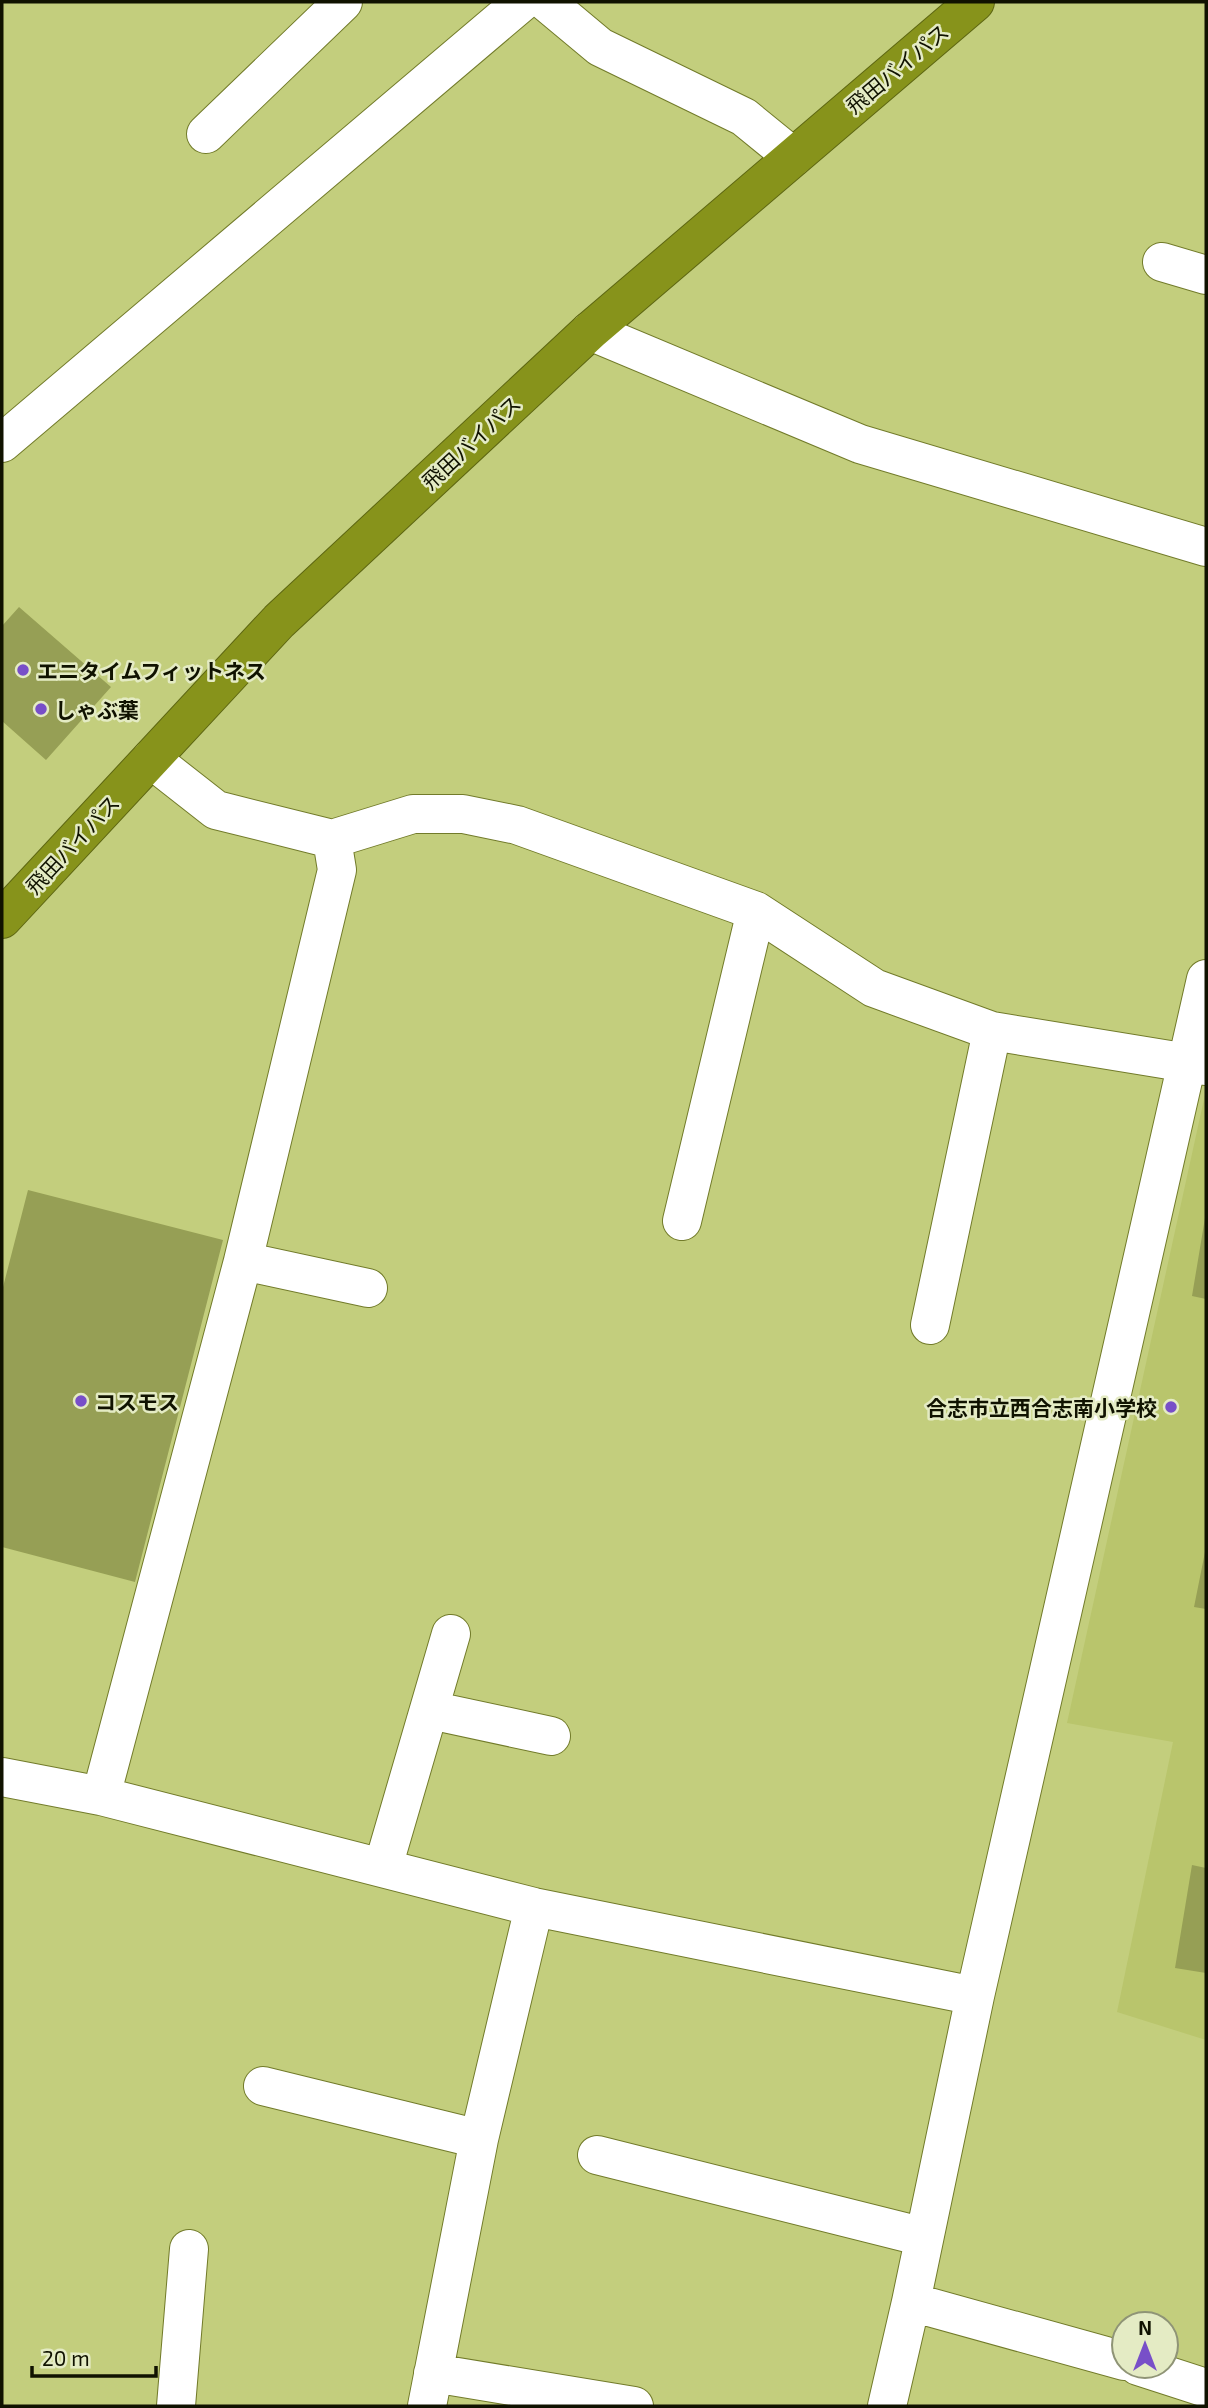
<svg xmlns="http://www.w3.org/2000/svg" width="1208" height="2408" viewBox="0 0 1208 2408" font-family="'Exo 2','Noto Sans JP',sans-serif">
  <rect width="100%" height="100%" fill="#c3ce7d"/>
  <path fill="#b9c56c" d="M1206 1090V2040L1117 2012 1173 1742 1067 1723Z"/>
  <path fill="#969f55" d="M19 607 111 687 46 760 2 721V626Z
    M28 1190 223 1240 135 1582 2 1547V1291Z
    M1205 1218H1206V1299L1192 1296Z
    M1205 1552H1206V1609L1194 1607Z
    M1192 1865 1206 1868V1973L1175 1968Z"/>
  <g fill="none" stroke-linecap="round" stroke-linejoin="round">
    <defs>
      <path id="minor" d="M546 2 600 47 744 117 793 157
        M206 134 343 2
        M1162 262 1206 275
        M590 331 860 444 1206 547
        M2 443 522 2
        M151 759 216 810 332 839 413 814H463L517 825 756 911 874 988 992 1031
        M332 839 337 870 243 1261 368 1288
        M682 1221 756 911
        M930 1325 992 1031 1206 1066
        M430 1710 551 1736
        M2 1777 101 1796 534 1907 975 1996
        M101 1796 243 1261
        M383 1867 451 1634
        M263 2086 479 2139
        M597 2155 924 2237
        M911 2302 1124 2361
        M1138 2366 1206 2388
        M433 2373 634 2406
        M176 2406 189 2249
        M427 2406 479 2139 534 1907
        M887 2406 911 2302 975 1996 1206 979"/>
      <path id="highway" d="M2 919 279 621 590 331 975 2"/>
    </defs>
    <use href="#minor" stroke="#727b2a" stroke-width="40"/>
    <use href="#highway" stroke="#5d6612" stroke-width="40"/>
    <use href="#minor" stroke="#fff" stroke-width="38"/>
    <use href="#highway" stroke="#87931b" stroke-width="38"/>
  </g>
  <g fill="#784fc8" stroke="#e4ebc4" stroke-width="2.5">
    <circle cx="23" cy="670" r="7"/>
    <circle cx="41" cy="709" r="7"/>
    <circle cx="81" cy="1401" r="7"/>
    <circle cx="1171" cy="1407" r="7"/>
  </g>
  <g text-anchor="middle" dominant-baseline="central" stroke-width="5" stroke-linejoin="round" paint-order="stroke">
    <g font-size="21" fill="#101200" stroke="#e4ebc4">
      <text transform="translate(897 68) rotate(-40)">飛田バイパス</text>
      <text transform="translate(471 442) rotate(-43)">飛田バイパス</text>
      <text transform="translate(72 844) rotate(-47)">飛田バイパス</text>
    </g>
    <g font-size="21" font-weight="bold" fill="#101200" stroke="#e4ebc4" text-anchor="start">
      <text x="37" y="670">エニタイムフィットネス</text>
      <text x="55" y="709">しゃぶ葉</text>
      <text x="95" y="1401">コスモス</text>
      <text x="1157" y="1407" text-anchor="end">合志市立西合志南小学校</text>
    </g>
  </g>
  <rect width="1208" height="2408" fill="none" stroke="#101200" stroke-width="7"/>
  <g transform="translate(1145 2345)"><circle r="33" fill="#e4ebc4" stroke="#8f9476" stroke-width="2"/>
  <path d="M0-5L12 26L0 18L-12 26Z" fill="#784fc8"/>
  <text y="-10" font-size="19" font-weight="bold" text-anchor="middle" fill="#101200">N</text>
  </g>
  <path d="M32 2366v10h124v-10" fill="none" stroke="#101200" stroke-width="3.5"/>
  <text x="42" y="2366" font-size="21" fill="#101200" stroke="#e4ebc4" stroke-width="5" paint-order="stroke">20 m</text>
</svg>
